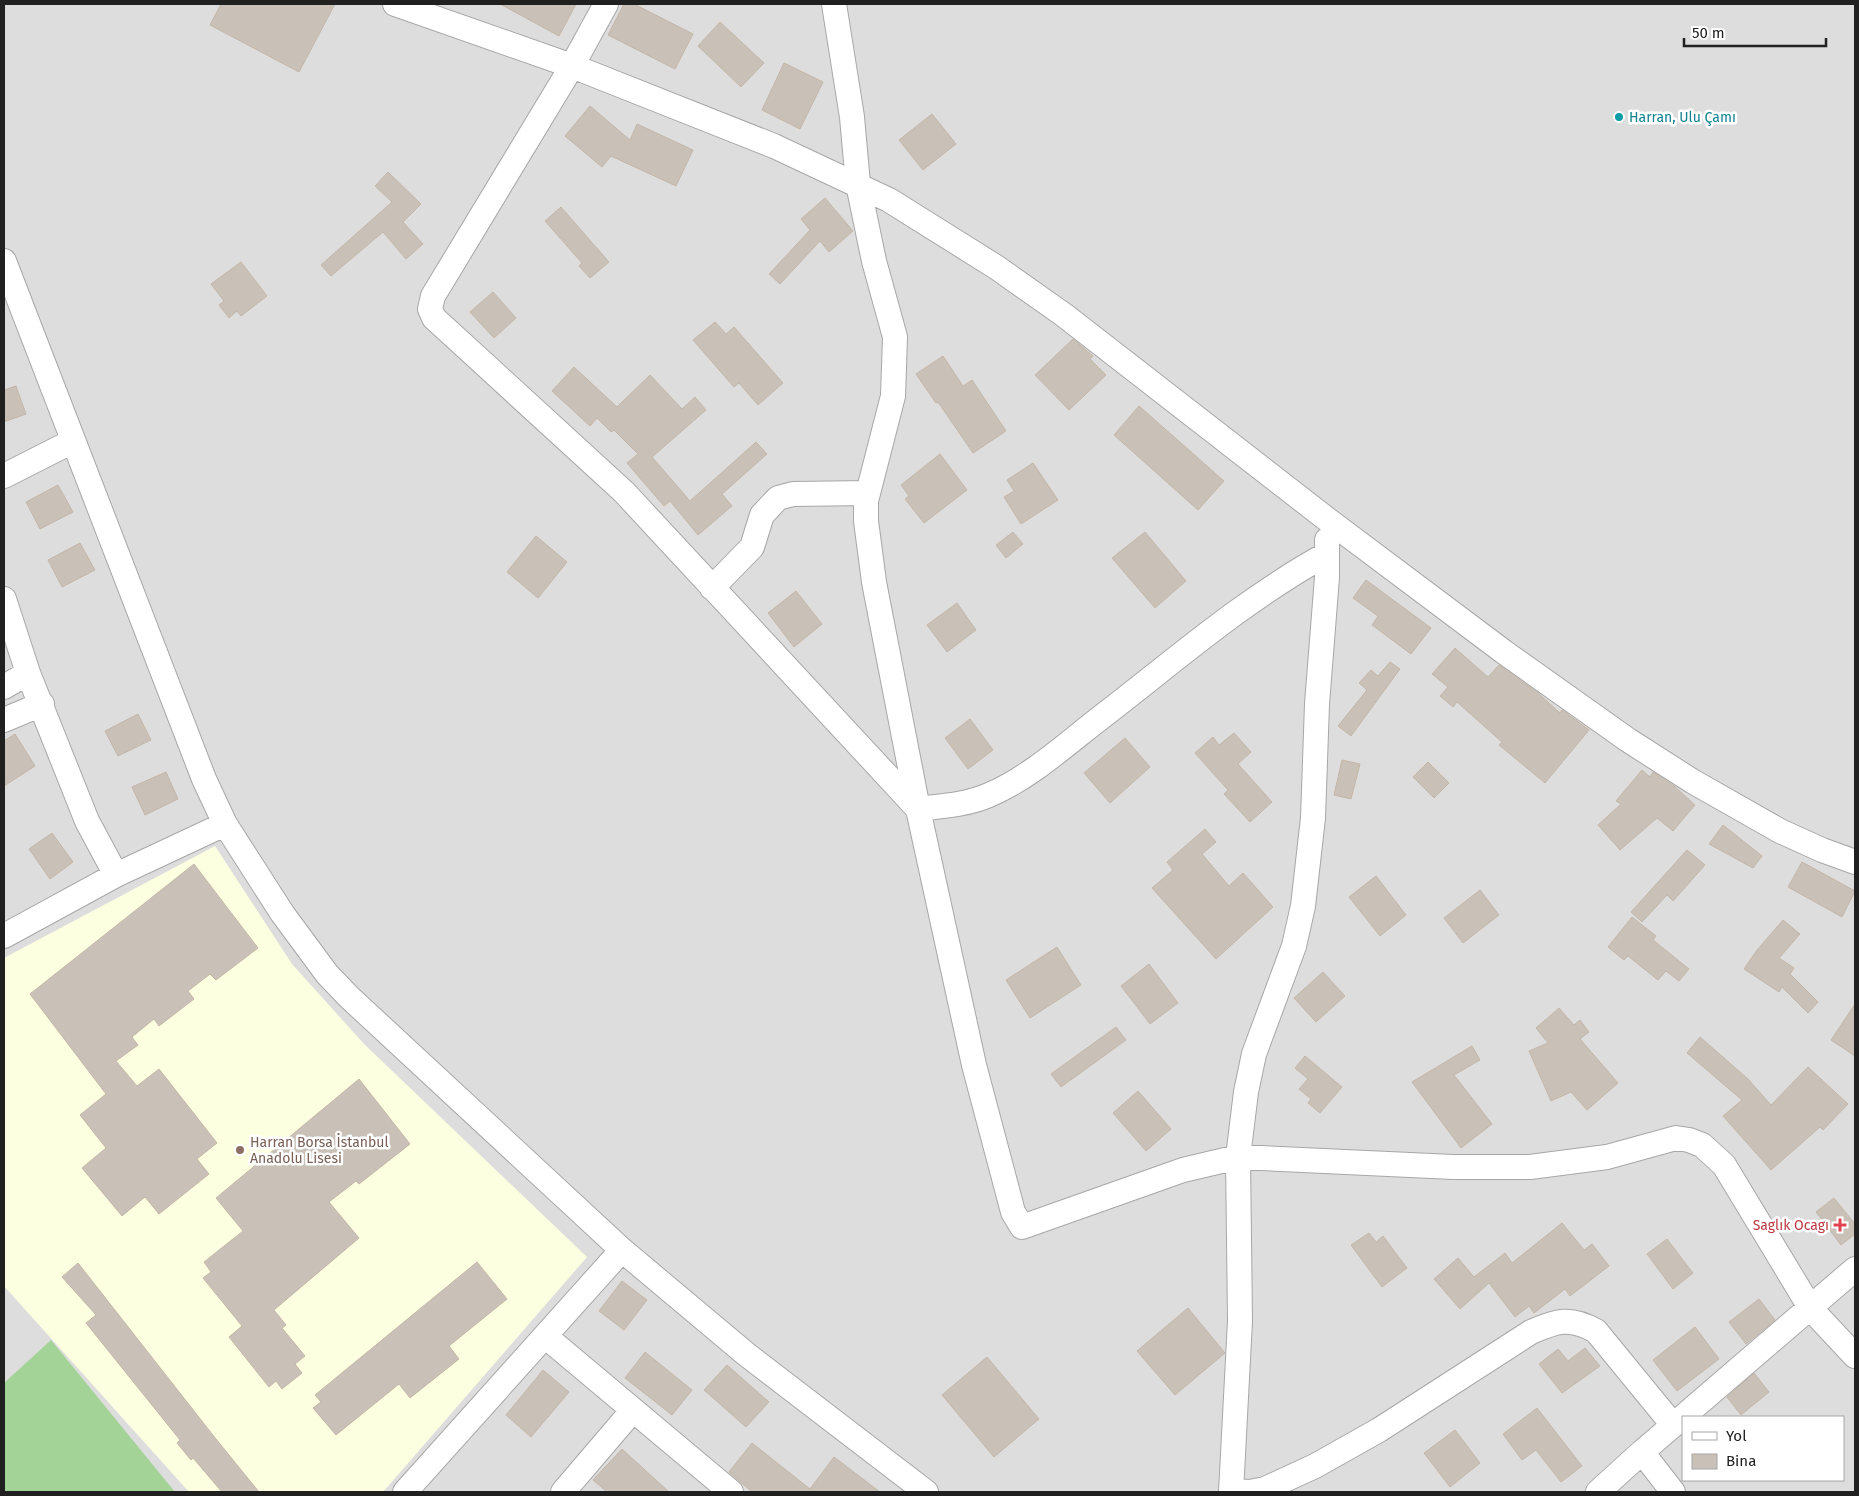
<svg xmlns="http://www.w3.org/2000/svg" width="1859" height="1496" viewBox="0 0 1859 1496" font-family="'Fira Sans',sans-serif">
  <rect width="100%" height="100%" fill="#f1eee6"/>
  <path fill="#dedddd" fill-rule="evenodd" d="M4 4H1855V1492H4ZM1683 1417H1843V1480H1683Z"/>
  <path fill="#fdffe1" d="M215 846 292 964 364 1044 587 1257 383 1492H189L4 1286V958Z"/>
  <path fill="#a4d397" d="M51 1340 175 1492H4V1383Z"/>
  <path fill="#c9c1b8" stroke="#c4b6a7" d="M221 4H335L299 72 210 25Z
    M500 4H576L559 36Z
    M624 4H634L693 34 675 69 608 35Z
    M720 22 764 63 741 87 698 46Z
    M784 63 823 82 800 129 762 110Z
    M590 106 630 140 637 124 693 150 676 186 611 156 602 167 565 136Z
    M932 114 956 144 923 170 899 140Z
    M388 172 421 204 403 222 423 244 406 259 383 232 331 276 321 265 392 202 375 186Z
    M825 198 853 231 829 252 820 241 780 284 769 274 810 230 801 219Z
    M561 207 609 262 590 278 579 266 582 263 545 221Z
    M241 262 267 296 241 316 237 311 229 318 219 305 224 301 211 284Z
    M493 292 516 318 494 338 470 312Z
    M715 322 726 334 734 327 783 383 758 405 739 383 734 387 693 340Z
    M1073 339 1093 356 1090 359 1106 375 1069 410 1035 375Z
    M943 356 963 386 972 380 1006 431 973 453 938 402 936 403 916 374Z
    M574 367 617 407 650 375 682 409 695 397 706 410 652 457 690 501 756 442 767 454 722 494 732 506 698 535 670 501 664 506 627 463 638 454 614 430 611 432 597 418 590 426 552 391Z
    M16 386 26 414 4 422V390Z
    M1139 406 1224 481 1198 510 1114 435Z
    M940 454 967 490 924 523 905 499 909 496 901 485Z
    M1033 463 1058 500 1021 524 1004 497 1014 491 1007 480Z
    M58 485 73 512 40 529 26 502Z
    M1013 532 1023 544 1006 558 996 545Z
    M1145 532 1186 581 1155 608 1112 558Z
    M536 536 567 562 538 598 507 572Z
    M80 543 95 570 62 587 48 560Z
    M1366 580 1431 628 1411 654 1372 625 1378 616 1353 598Z
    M796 591 822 624 794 647 768 613Z
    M957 603 976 630 947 652 927 625Z
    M1455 648 1488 677 1499 665 1538 693 1560 713 1562 710 1589 730 1545 783 1499 745 1502 742 1457 702 1453 707 1440 696 1448 687 1432 674Z
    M1390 662 1400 669 1351 736 1338 726 1367 690 1359 683 1371 670 1378 676Z
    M138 714 151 740 118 756 105 731Z
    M970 719 993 750 968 769 945 738Z
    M1234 733 1251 752 1238 764 1272 802 1250 822 1224 794 1228 790 1195 753 1213 737 1219 745Z
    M15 734 35 766 4 786V741Z
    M1125 738 1150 767 1110 803 1084 773Z
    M1342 760 1360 764 1351 799 1334 795Z
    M1428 762 1449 783 1434 798 1413 777Z
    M1642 770 1650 777 1653 772 1674 786 1695 805 1673 831 1657 818 1620 850 1598 825 1621 804 1616 801Z
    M166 772 178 799 145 815 132 787Z
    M1723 825 1762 856 1753 868 1709 844Z
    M1205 829 1216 842 1202 854 1229 886 1243 873 1273 907 1216 959 1152 888 1173 870 1167 862Z
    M52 833 73 862 50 879 29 849Z
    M1687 850 1705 865 1673 901 1667 895 1642 922 1631 912Z
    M1802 862 1855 891 1842 917 1788 887Z
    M194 864 258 948 216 980 210 974 188 991 194 999 159 1026 154 1019 132 1037 138 1045 116 1061 137 1086 159 1069 217 1143 197 1159 209 1174 159 1214 145 1197 122 1216 82 1168 106 1148 80 1115 106 1094 30 994Z
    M1376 876 1406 915 1380 936 1349 897Z
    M1480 890 1499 915 1463 943 1444 918Z
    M1632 917 1656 936 1653 940 1689 969 1679 981 1666 971 1658 980 1628 956 1624 960 1608 947Z
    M1783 920 1800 934 1779 958 1794 968 1790 974 1818 1002 1808 1013 1782 987 1779 992 1744 969 1757 950Z
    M1057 947 1081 985 1030 1018 1006 980Z
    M1149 964 1178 1003 1150 1024 1121 986Z
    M1323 972 1345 996 1316 1022 1294 998Z
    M1855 1004V1056L1831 1040Z
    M1559 1008 1574 1025 1580 1020 1589 1032 1580 1039 1618 1083 1587 1110 1571 1092 1551 1101 1529 1051 1548 1043 1536 1028Z
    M1116 1027 1126 1040 1061 1087 1051 1074Z
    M1700 1037 1748 1079 1771 1105 1808 1067 1848 1104 1823 1130 1820 1127 1771 1170 1723 1116 1742 1100 1687 1053Z
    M1472 1046 1480 1060 1454 1075 1492 1124 1461 1148 1412 1082Z
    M1305 1056 1342 1087 1320 1113 1308 1103 1311 1099 1299 1089 1308 1079 1295 1068Z
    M359 1079 410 1144 359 1184 356 1181 329 1202 359 1238 274 1310 286 1325 282 1328 305 1356 295 1364 302 1373 282 1389 276 1381 269 1387 229 1337 242 1326 203 1278 211 1272 204 1262 243 1231 216 1198Z
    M1138 1091 1171 1129 1146 1151 1113 1113Z
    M1834 1198 1855 1224V1234L1841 1245 1816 1212Z
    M1562 1223 1584 1250 1592 1244 1609 1266 1570 1296 1565 1289 1534 1313 1529 1306 1515 1317 1489 1283 1460 1309 1434 1279 1458 1258 1474 1277 1505 1253 1512 1263Z
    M1369 1233 1376 1242 1383 1236 1407 1268 1382 1287 1351 1245Z
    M1667 1239 1693 1273 1673 1289 1647 1254Z
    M477 1262 507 1299 449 1346 459 1359 410 1398 399 1384 336 1435 313 1408 321 1402 315 1395Z
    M78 1263 216 1439 259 1492H222L193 1458 191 1460 177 1443 180 1440 86 1323 96 1315 62 1277Z
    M622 1281 647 1300 624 1330 599 1311Z
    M1759 1299 1775 1320 1746 1344 1729 1322Z
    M1188 1308 1225 1353 1175 1395 1137 1351Z
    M1695 1327 1719 1359 1677 1391 1653 1360Z
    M1585 1348 1600 1366 1562 1393 1539 1364 1558 1349 1568 1361Z
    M645 1352 692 1390 672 1415 625 1378Z
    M987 1357 1039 1419 994 1457 942 1395Z
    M727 1365 769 1402 746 1427 704 1390Z
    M543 1370 569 1392 531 1437 506 1415Z
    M1754 1373 1769 1392 1741 1415 1727 1397Z
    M1537 1408 1582 1466 1561 1482 1536 1450 1522 1460 1503 1434Z
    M1455 1430 1480 1463 1450 1487 1424 1453Z
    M752 1443 810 1489 834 1457 880 1492H752L729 1472Z
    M622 1449 669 1492H607L593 1480Z"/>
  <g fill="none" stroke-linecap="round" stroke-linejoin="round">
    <defs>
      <path id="minor" d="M395 4 572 66 774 146 889 200 996 267 1064 315 1328 520 1504 652 1628 740 1692 781 1780 831 1822 850 1855 862
        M606 4 572 66 433 296 430 309 434 318 624 492 918 809C942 806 966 805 989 795 1027 779 1062 748 1095 722 1171 664 1243 600 1327 554
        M834 4 852 117 858 184 874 261 895 337 893 396 866 501V521L874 582 918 809 974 1065 1013 1212 1022 1227 1183 1170 1238 1157 1453 1167H1530L1607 1157 1676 1138 1689 1140 1702 1145 1724 1165 1811 1309 1855 1356
        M4 261 204 779 225 824 282 913 327 974 349 997 622 1250 746 1354 926 1492
        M4 476 73 441
        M712 588 752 547 762 515 778 498 793 494 868 493
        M4 599 28 673 87 821 116 875
        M4 687 28 673
        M4 720 42 704
        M4 936 116 875 225 824
        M545 1336 731 1492
        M1642 1452 1855 1269
        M1231 1491 1250 1492 1265 1489 1315 1466 1379 1430 1531 1332C1556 1321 1570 1316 1596 1331L1673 1425
        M405 1492 622 1250
        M563 1492 633 1410
        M1231 1492 1240 1321 1238 1157 1246 1092 1254 1054 1294 946 1303 906 1313 818 1317 704 1327 577V540
        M1598 1492 1642 1452 1673 1492"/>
    </defs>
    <use href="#minor" stroke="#a7a7a7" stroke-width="26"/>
    <use href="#minor" stroke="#fff" stroke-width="24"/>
  </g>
  <circle fill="#0f9aa8" stroke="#fff" stroke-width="2" cx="1619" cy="117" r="5"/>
  <circle fill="#8d6e63" stroke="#fff" stroke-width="2" cx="240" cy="1150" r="5"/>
  <path fill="#e0444e" stroke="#fff" stroke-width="2" d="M1837.5 1217.5h5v5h5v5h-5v5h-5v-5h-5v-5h5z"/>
  <g text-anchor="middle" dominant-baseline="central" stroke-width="5" stroke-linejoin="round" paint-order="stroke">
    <g font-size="14" fill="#0d838f" stroke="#fff" text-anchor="start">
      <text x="1629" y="117">Harran, Ulu Çamı</text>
    </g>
    <g font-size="14" fill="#785e54" stroke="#fff" text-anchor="start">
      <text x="250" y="1142">Harran Borsa İstanbul<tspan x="250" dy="16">Anadolu Lisesi</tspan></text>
    </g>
    <g font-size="14" fill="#be3a42" stroke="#fff" text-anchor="end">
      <text x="1829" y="1225">Saglık Ocagı</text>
    </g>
  </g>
  <rect width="1859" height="1496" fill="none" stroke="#202020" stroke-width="10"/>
  <rect x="1682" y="1416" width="162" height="65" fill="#ffffff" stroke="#a6a6a6"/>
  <rect x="1692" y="1432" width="25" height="8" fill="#ffffff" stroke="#a6a6a6"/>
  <text x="1726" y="1441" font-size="15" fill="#202020">Yol</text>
  <rect x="1692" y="1454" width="25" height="15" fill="#c9c1b8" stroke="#a6a6a6"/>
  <text x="1726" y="1466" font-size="15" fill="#202020">Bina</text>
  <path d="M1684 38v8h142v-8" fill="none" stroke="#202020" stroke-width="2.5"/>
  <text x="1692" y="38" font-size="15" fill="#202020" stroke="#ffffff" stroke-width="4" paint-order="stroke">50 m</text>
</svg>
